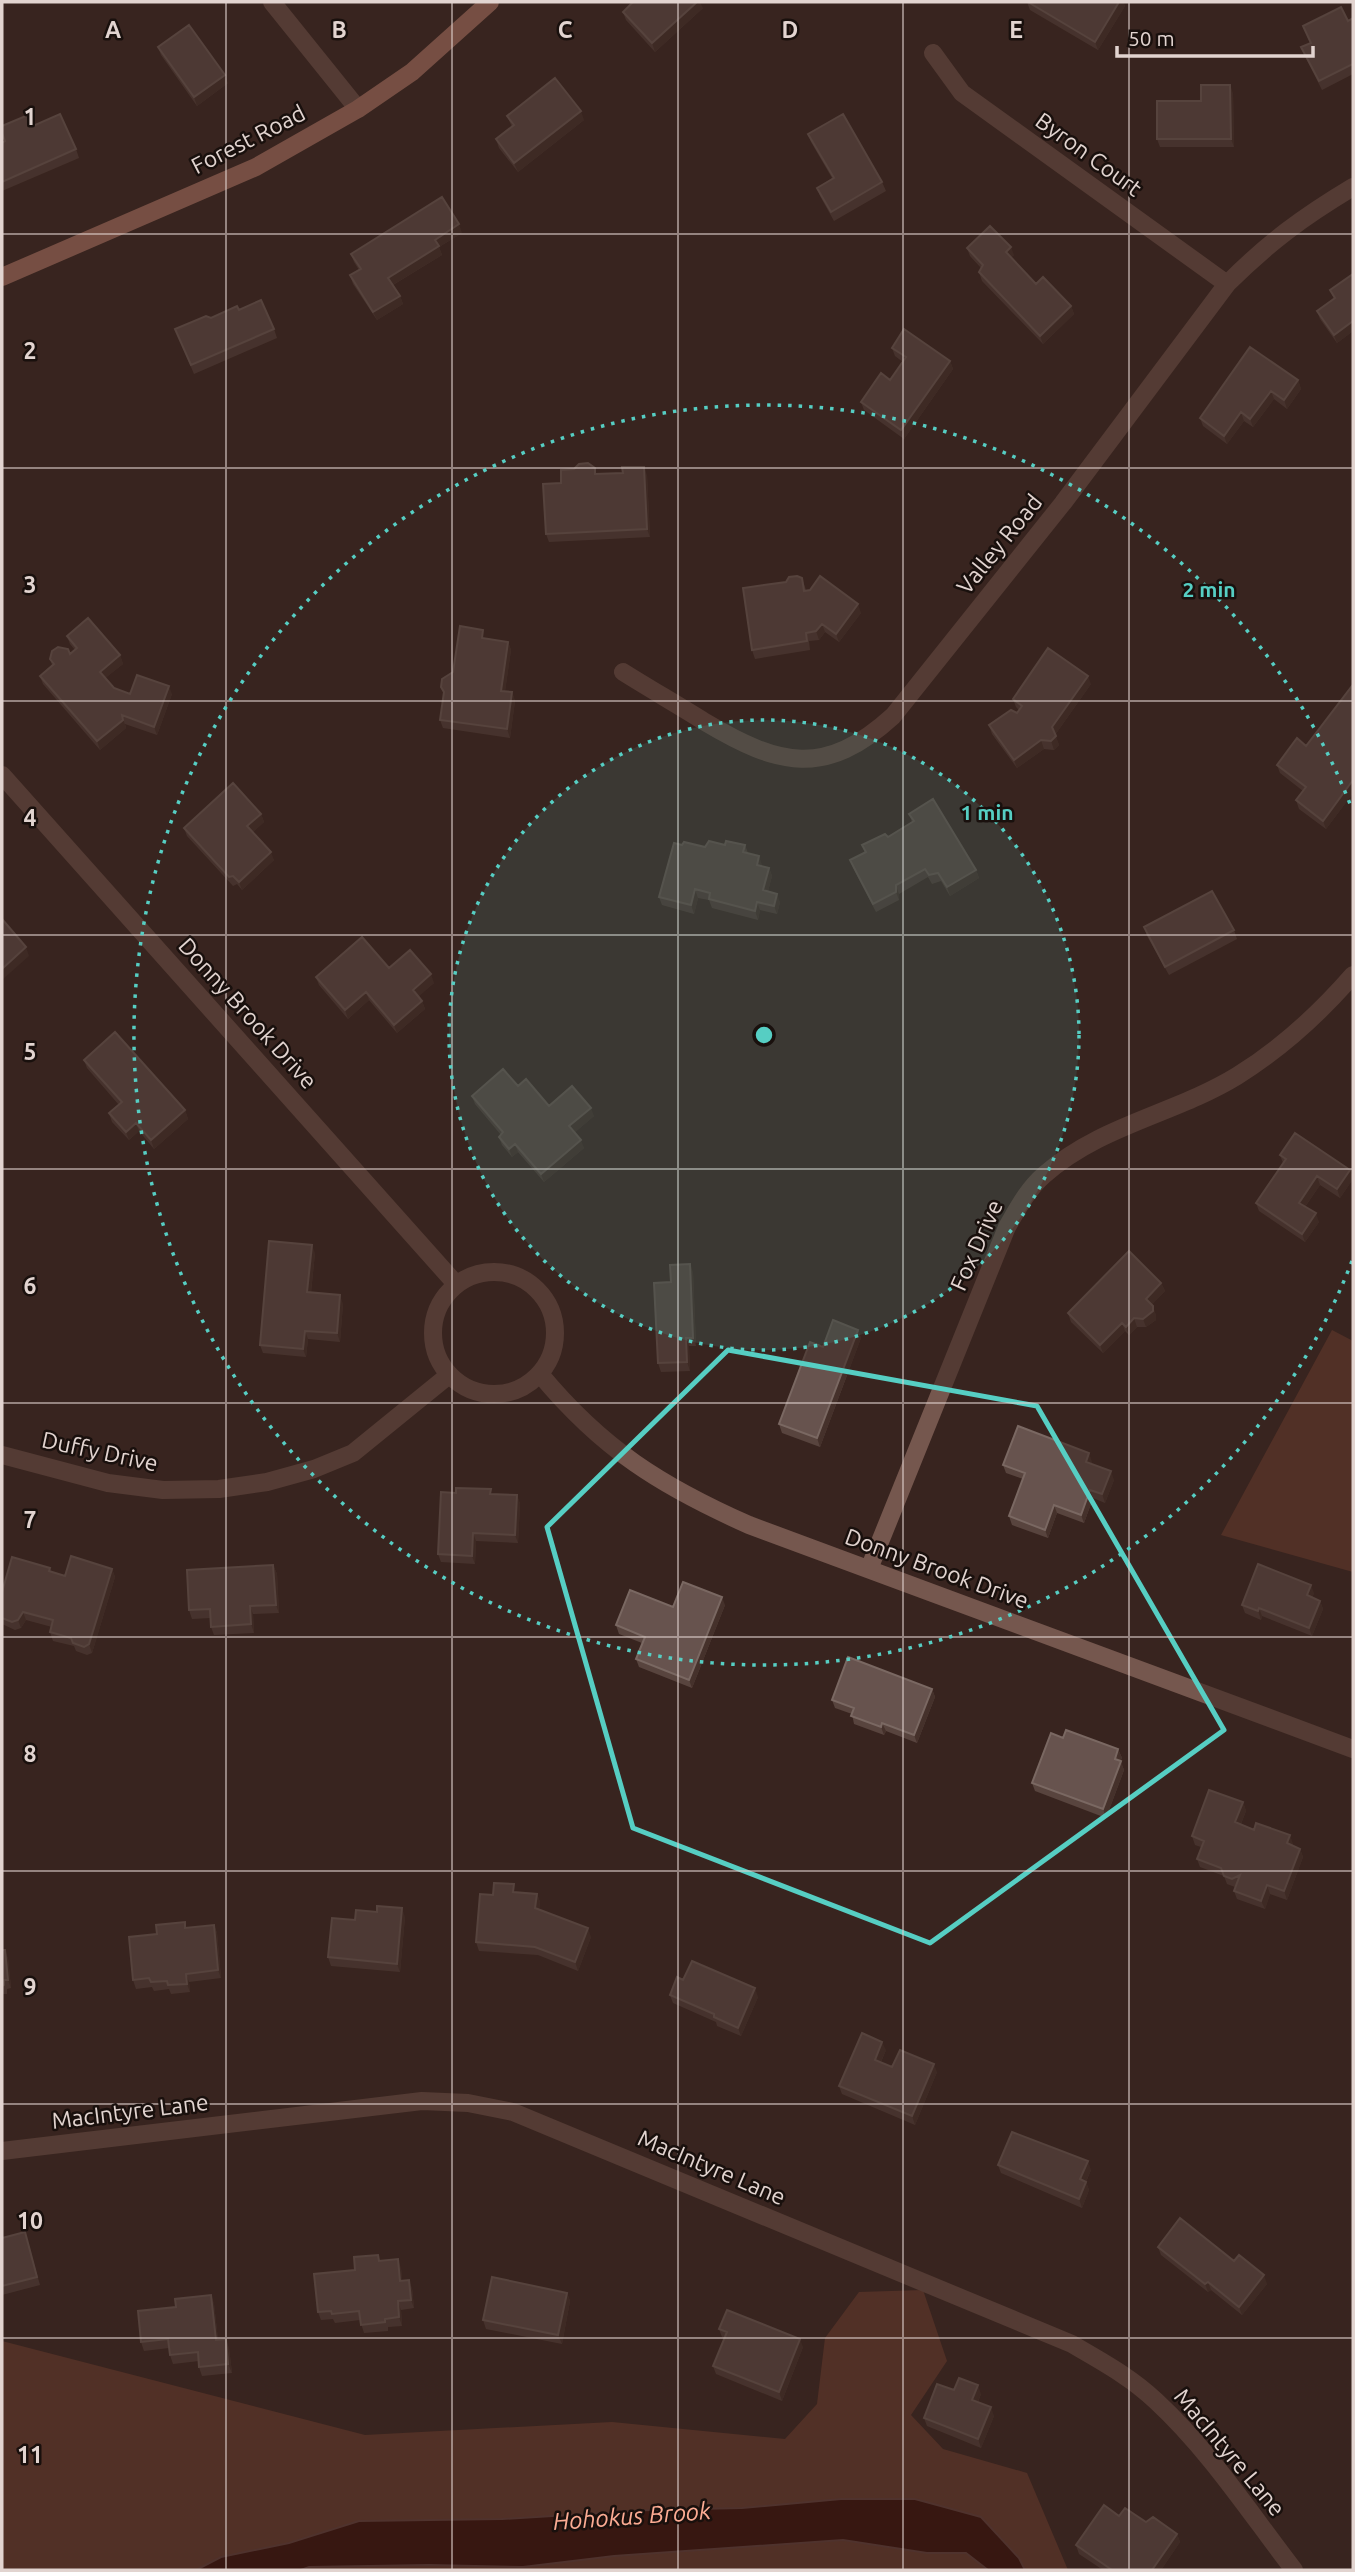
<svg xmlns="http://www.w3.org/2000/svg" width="1355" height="2572" viewBox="0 0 1355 2572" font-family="Ubuntu,sans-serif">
  <rect width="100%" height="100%" fill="#38241f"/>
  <path fill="#703e2f" d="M1332 1330 1353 1341V1572L1221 1535Z
    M923 2290 947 2361 911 2415 943 2449 1027 2473 1068 2570H2V2341L365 2435 612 2422 785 2439 817 2404 825 2338 859 2292Z"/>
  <path fill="#360700" stroke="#6a443e" stroke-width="2" d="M841 2499H915L981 2517 1019 2558 1025 2570H988L966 2553H927L843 2540 614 2556 523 2567 429 2565 309 2567 301 2570H196L221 2557 289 2543 359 2521 502 2519 650 2510 742 2508Z"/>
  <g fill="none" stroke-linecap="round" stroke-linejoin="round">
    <path stroke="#75574e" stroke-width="18" d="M272 2 358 109
      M933 53 962 93 1227 284
      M623 672C650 689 678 705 705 722 779 766 825 778 893 716L1063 503 1227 284C1269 242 1303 217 1353 187
      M2 775 456 1284
      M433 1333a61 61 0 1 1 122 0a61 61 0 1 1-122 0Z
      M540 1374C602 1449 661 1486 749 1525L1353 1749
      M2 1455 108 1483 163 1490 219 1489 267 1482 314 1469 353 1453 449 1375
      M869 1569 1007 1227C1018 1208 1028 1189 1044 1175 1100 1125 1175 1114 1237 1076 1282 1048 1319 1014 1353 975
      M2 2151 422 2101 468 2103 513 2112 1072 2344C1101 2361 1131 2377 1156 2401 1209 2450 1250 2513 1294 2570"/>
    <path stroke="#c08270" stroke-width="18" d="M2 277 256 167 358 109 412 72 490 2"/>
  </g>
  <path fill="#58443e" d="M1027 2H1123L1125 6 1098 50 1030 10Z
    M703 8 655 52 626 20 623 12Z
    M1353 18V74L1322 90 1305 56 1301 47 1310 43 1303 26 1348 21Z
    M158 47 228 83 197 106 161 55Z
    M1233 93 1234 147H1160L1157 139 1201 101Z
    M507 116 584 120 518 172 499 148 496 139 512 127Z
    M2 126H33L76 149 79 158 2 191V143L5 142 2 135Z
    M808 134 882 182 886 191 834 221 820 196 817 188 832 178 811 142Z
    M462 233 439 247 442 255 393 285 400 296 403 304 377 320 353 284 350 275 359 270 354 262 351 254Z
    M967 248 1014 255 1011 257 1036 284 1071 306 1074 314 1043 344 982 281 979 272 981 268 970 256Z
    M1353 274V331L1337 343 1320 319 1317 311 1334 299 1330 290Z
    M239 310 274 329 277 338 194 374 175 329Z
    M892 348 950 361 953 369 904 439 864 410 861 402 890 380 903 362 895 356Z
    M1298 380 1301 389 1287 409 1274 399 1253 427 1244 421 1227 444 1203 426 1200 418Z
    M597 474 647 475 650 537 549 542 546 534 561 483Z
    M802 578 806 590 861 613 839 642 825 632 819 640 809 641 810 650 755 659 752 650 786 582Z
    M67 636 120 655 123 664 105 678 114 688 130 694H172L157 735 125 724 126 728 100 750 43 684 40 676 52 665 50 659 70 654 75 650 70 644Z
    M486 638 508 642 511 650 505 691 512 692 515 701 510 738 443 728 440 720 444 695 441 687 453 672Z
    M1091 684 1055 735 1059 745 1054 750 1044 749 1017 768 992 734 989 725 1017 713 1019 710 1016 707 1013 699Z
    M1353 686V793L1326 829 1299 809 1296 800 1303 791 1280 773 1277 765 1306 746Z
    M261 814 264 822 253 832 274 860 242 890 237 884 233 886 187 836 184 828Z
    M909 814 976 870 979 878 950 896 941 881 932 884 928 877 899 894V900L876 912 853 868 850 860 865 853 862 845 888 837 912 822Z
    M682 845 705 847 745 845 748 853 762 865V866L769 868 772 876 768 891 780 902 777 914 760 910 758 920 712 908 709 900 698 898 694 914 662 905 659 897Z
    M1144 927 1234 930 1237 939 1169 975 1147 936Z
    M389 968 434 983 418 996 422 1001 425 1009 397 1033 369 1000 348 1019 319 985 316 977Z
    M84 1060 185 1110 188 1119 154 1149 139 1131 129 1140 112 1122 109 1113 119 1105 87 1068Z
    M518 1086 549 1106 594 1116 575 1132 584 1148 544 1182 518 1152 512 1157 502 1145 499 1137 501 1135 475 1104 472 1096Z
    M1280 1155 1350 1170 1353 1179 1340 1198 1320 1185 1305 1207 1319 1222 1305 1242 1259 1211 1256 1203 1283 1163Z
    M315 1253 311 1293 343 1304 340 1342 308 1339 306 1357 263 1353 260 1345Z
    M693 1272 696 1346H689L690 1371 661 1372 658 1363 671 1282Z
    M1161 1283 1165 1291 1151 1305 1156 1315V1320L1146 1327H1137L1129 1335 1125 1331 1103 1353 1071 1322 1068 1313Z
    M858 1330 861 1338 820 1447 782 1433 779 1424 823 1347Z
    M1092 1462V1464L1114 1480 1105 1503 1093 1498 1084 1523 1057 1513 1048 1538 1012 1525 1009 1516 1023 1479 1006 1473 1003 1465Z
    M492 1494 517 1495 520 1504 518 1543 476 1541 475 1564 441 1562 438 1554Z
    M273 1565 277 1574 279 1613 253 1614 254 1633 214 1635 211 1627 210 1618 192 1619 189 1610Z
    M50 1568 51 1572 65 1576 112 1569 115 1577 92 1653 87 1655 76 1651 74 1646 53 1641 50 1632 52 1627 26 1620 21 1628 15 1630 2 1624V1592Z
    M1314 1593 1312 1598 1320 1601 1323 1609 1312 1636 1262 1616 1261 1620 1245 1613 1242 1605Z
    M725 1605 692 1688 639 1667 636 1659 642 1643 619 1634 616 1625 673 1607Z
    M932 1689 935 1697 917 1743 886 1731 884 1735 854 1724 852 1714 835 1708 832 1700Z
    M1063 1738 1118 1749 1122 1758 1120 1761 1124 1770 1106 1818 1035 1791 1032 1783Z
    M1243 1802 1246 1811 1241 1824 1293 1844 1292 1845 1300 1849 1303 1857 1287 1900 1270 1894 1265 1909 1237 1899 1234 1891 1235 1887 1227 1884 1224 1876 1200 1867 1197 1859 1201 1847 1195 1845 1192 1836Z
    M517 1892 537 1894 540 1902 539 1910 591 1937 578 1971 538 1955 479 1951 476 1942 493 1895Z
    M405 1917 400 1972 331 1966 328 1957 355 1920Z
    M214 1925 217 1933 221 1978 189 1982 190 1992 171 1994 169 1989 154 1991 152 1987 136 1989 133 1980 157 1934 187 1928Z
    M2 1950 8 1958 11 1988 7 1989V1994H2Z
    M683 1980 758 1997 741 2036 717 2026 716 2022 673 2003 670 1995Z
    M886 2050 881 2062 892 2067 937 2072 915 2125 842 2094 839 2086Z
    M998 2165 1091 2170 1086 2182 1089 2190 1082 2208 1001 2173Z
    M25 2232 40 2285 2 2295V2238Z
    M1158 2247 1234 2261 1267 2284 1242 2315 1211 2290 1208 2292 1161 2255Z
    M381 2261 401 2268 402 2281 412 2288 414 2308 401 2310 402 2326 388 2327V2331L364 2333 360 2320 335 2323 333 2319 321 2320 318 2312 355 2270Z
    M567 2293 570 2301 562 2344 486 2329 483 2320Z
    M211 2295 214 2304 218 2340 229 2348 232 2373 202 2376 199 2367V2361L173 2364 170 2355 169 2348 144 2351 141 2342 176 2307Z
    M719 2329 803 2347 782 2401 716 2374 713 2366 724 2338 722 2337Z
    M954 2390 981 2394 978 2402 994 2416 981 2448 927 2426 924 2418Z
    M1119 2516 1146 2522 1177 2534 1180 2542 1161 2570H1103L1079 2554 1076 2545Z"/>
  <path fill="#45312b" d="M697 2H700L703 8 655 52 652 43Z
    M1119 2H1123L1125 6 1098 50 1095 42Z
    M225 75 228 83 197 106 194 97Z
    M1230 85 1233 93 1234 147 1231 139Z
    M581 111 584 120 518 172 514 163Z
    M459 224 462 233 439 247 442 255 391 286 388 278 435 240Z
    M1011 247 1014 255 1009 260 1006 252Z
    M400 296 403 304 377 320 373 312Z
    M1071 306 1074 314 1043 344 1040 336Z
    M1353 321V331L1337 343 1334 335Z
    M950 361 953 369 904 439 901 430Z
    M1298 380 1301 389 1287 409 1284 400Z
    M1271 391 1274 399 1253 427 1250 419Z
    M1241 412 1244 421 1227 444 1224 436Z
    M644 467 647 475 650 537 647 529Z
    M858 604 861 613 839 642 836 634Z
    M822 624 825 632 819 640 816 631Z
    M508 642 511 650 504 699 501 691Z
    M120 655 123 664 103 680 100 672Z
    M1088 676 1091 684 1055 735 1052 727Z
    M169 686 172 694 157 735 154 727Z
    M512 692 515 701 510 738 507 729Z
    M122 715 126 728 100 750 97 741Z
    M1056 736 1059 745 1054 750 1051 741Z
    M1041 740 1044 749 1017 768 1014 760Z
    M1353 780V793L1326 829 1323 821Z
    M261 814 264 822 250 835 247 826Z
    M271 852 274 860 242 890 239 882Z
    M759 856 762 865 760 873 757 865Z
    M769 868 772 876 766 899 763 890Z
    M976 870 979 878 950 896 947 887Z
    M896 885 899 894V900L896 892Z
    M695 889 698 898 694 914 691 905Z
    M777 894 780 902 777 914 774 906Z
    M757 902 760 910 758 920 755 911Z
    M26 947 29 956 2 980V969Z
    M431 974 434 983 416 999 413 990Z
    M366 992 369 1000 348 1019 345 1010Z
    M422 1001 425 1009 397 1033 394 1025Z
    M591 1108 594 1116 572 1135 569 1126Z
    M185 1110 188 1119 154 1149 151 1140Z
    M136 1123 139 1131 129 1140 126 1132Z
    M581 1140 584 1148 544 1182 541 1174Z
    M515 1144 518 1152 512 1157 509 1149Z
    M1350 1170 1353 1179 1340 1198 1337 1189Z
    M1317 1176 1320 1185 1302 1211 1299 1203Z
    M1316 1213 1319 1222 1305 1242 1302 1234Z
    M312 1245 315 1253 310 1301 307 1292Z
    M690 1264 693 1272 696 1346 693 1338Z
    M1161 1283 1165 1291 1149 1308 1146 1299Z
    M340 1295 343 1304 340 1342 337 1333Z
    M1153 1306 1156 1315V1320L1146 1327 1143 1319Z
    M1134 1318 1137 1327 1129 1335 1126 1327Z
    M1122 1323 1125 1331 1103 1353 1100 1345Z
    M858 1330 861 1338 820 1447 817 1438Z
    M305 1331 308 1339 306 1357 303 1349Z
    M686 1338 689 1346 690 1371 687 1362Z
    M1089 1453 1092 1462 1089 1470 1086 1462Z
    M1111 1471 1114 1480 1105 1503 1102 1494Z
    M1090 1490 1093 1498 1084 1523 1081 1515Z
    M517 1495 520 1504 518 1543 515 1535Z
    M1054 1505 1057 1513 1048 1538 1045 1530Z
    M473 1533 476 1541 475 1564 472 1556Z
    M273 1565 277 1574 279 1613 276 1605Z
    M112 1569 115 1577 92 1653 89 1644Z
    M1311 1585 1314 1593 1310 1604 1307 1595Z
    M722 1597 725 1605 692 1688 689 1680Z
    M1320 1601 1323 1609 1312 1636 1309 1628Z
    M250 1606 253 1614 254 1633 251 1624Z
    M1259 1608 1262 1616 1261 1620 1258 1611Z
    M23 1612 26 1620 21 1628 18 1620Z
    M932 1689 935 1697 917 1743 914 1735Z
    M882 1723 886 1731 884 1735 881 1727Z
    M1118 1749 1122 1758 1118 1767 1115 1759Z
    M1121 1761 1124 1770 1106 1818 1103 1809Z
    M1243 1802 1246 1811 1238 1831 1235 1822Z
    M1290 1835 1293 1844 1290 1852 1287 1843Z
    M1300 1849 1303 1857 1287 1900 1284 1891Z
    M1267 1885 1270 1894 1265 1909 1261 1901Z
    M537 1894 540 1902 538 1917 535 1908Z
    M402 1908 405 1917 400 1972 397 1964Z
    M214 1925 217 1933 221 1978 218 1970Z
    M588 1928 591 1937 578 1971 575 1962Z
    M5 1950 8 1958 11 1988 8 1980Z
    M186 1974 189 1982 190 1992 187 1984Z
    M755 1988 758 1997 741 2036 738 2028Z
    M882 2042 886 2050 878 2068 875 2060Z
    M934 2064 937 2072 915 2125 912 2116Z
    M1088 2161 1091 2170 1083 2188 1080 2179Z
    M1086 2182 1089 2190 1082 2208 1079 2199Z
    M398 2259 401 2268 403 2289 400 2281Z
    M1264 2275 1267 2284 1242 2315 1239 2307Z
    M409 2280 412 2288 414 2308 411 2300Z
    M1208 2282 1211 2290 1208 2292 1205 2284Z
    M567 2293 570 2301 562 2344 558 2335Z
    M211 2295 214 2304 219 2349 216 2340Z
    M398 2301 401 2310 402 2326 399 2317Z
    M226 2339 229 2348 232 2373 228 2364Z
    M800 2339 803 2347 782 2401 779 2392Z
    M978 2385 981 2394 975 2408 972 2400Z
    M991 2407 994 2416 981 2448 978 2439Z
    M1177 2534 1180 2542 1161 2570H1152Z"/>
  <path fill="#67534e" stroke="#7a6862" stroke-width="2" d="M633 2H697L652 43 623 12Z
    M1028 2H1119L1095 42Z
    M1341 7 1348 21 1353 18V64L1319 81 1301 47 1311 43 1303 26Z
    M189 25 225 75 194 97 158 47Z
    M555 78 581 111 514 163 496 139 514 125 507 116Z
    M1201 85H1230L1231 139H1157V101H1201Z
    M60 114 76 149 2 182V143L5 141 2 133V126L28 115 33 126Z
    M843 114 882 182 831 212 817 188 834 178 808 134Z
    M442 197 459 224 435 240 439 246 388 278 400 296 373 312 350 275 361 269 351 254Z
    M990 226 1011 247 1006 252 1036 284 1043 277 1071 306 1040 336 979 272 983 265 967 248Z
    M1353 274V321L1334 335 1317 311 1335 298 1330 290Z
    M261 300 274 329 191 365 175 329 206 316 211 318 237 306 239 310Z
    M904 329 950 361 901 430 861 402 881 373 890 380 906 357 892 348Z
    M1250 347 1298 380 1284 400 1271 391 1250 419 1241 412 1224 436 1200 418Z
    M588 463 595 468V474L623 473 622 467H644L647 529 546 534 543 484 561 483V470L574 469 579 464Z
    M797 576 802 578 804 591 810 590 820 576 858 604 836 634 822 624 816 631 806 633 807 641 752 650 743 588 786 582 789 577Z
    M88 618 120 655 100 672 114 688 130 694 137 675 169 686 154 727 122 715 123 720 97 741 40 676 54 664 50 659 52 651 58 647 68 649 70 654 77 648 67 636Z
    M460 626 483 630 482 638 508 642 501 691 512 692 507 729 440 720 444 692 441 687 442 679 453 672Z
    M1048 648 1088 676 1052 727 1056 736 1051 741 1041 740 1014 760 989 725 1011 710 1017 713 1022 706 1013 699Z
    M1352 686 1353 780 1323 821 1296 800 1306 787 1277 765 1297 738 1306 746Z
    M233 783 261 814 247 826 271 852 239 882 233 876 229 877 184 828Z
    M933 799 976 870 947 887 938 873 929 875 925 869 896 885V892L873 904 850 860 866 852 862 845 885 834 888 837 914 821 909 814Z
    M709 841 725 845 726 841 745 845 743 852 759 856 757 865 769 868 763 890 777 894 774 906 757 902 755 911 709 899 710 893 695 889 691 905 659 897 674 843 682 845 684 842 705 847Z
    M1212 891 1234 930 1165 967 1144 927Z
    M2 919 26 947 2 969Z
    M362 937 389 968 410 950 431 974 413 990 422 1001 394 1025 366 992 345 1010 316 977Z
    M115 1032 185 1110 151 1140 136 1123 126 1132 109 1113 122 1102 84 1060Z
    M503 1069 518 1086 526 1079 549 1106 572 1086 591 1108 569 1126 581 1140 541 1174 515 1144 509 1149 499 1137 503 1132 472 1096Z
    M1295 1133 1350 1170 1337 1189 1317 1176 1299 1203 1316 1213 1302 1234 1256 1203 1286 1159 1280 1155Z
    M269 1241 312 1245 307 1292 340 1295 337 1333 305 1331 303 1349 260 1345Z
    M1129 1251 1161 1283 1146 1299 1153 1306V1311L1143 1319 1134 1318 1126 1327 1122 1323 1100 1345 1068 1313Z
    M690 1264 693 1338H686L687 1362 658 1363 654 1283 671 1282 670 1265Z
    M833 1320 858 1330 817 1438 779 1424 810 1342 823 1347Z
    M1018 1426 1089 1453 1086 1462 1111 1471 1102 1494 1090 1490 1081 1515 1054 1505 1045 1530 1009 1516 1025 1473 1003 1465Z
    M456 1488 491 1489 490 1494 517 1495 515 1535 473 1533 472 1556 438 1554 441 1492 456 1493Z
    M71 1556 112 1569 89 1644 84 1647 73 1643 71 1638 50 1632 53 1620 23 1612 18 1620 12 1622 2 1618V1592L12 1557 50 1568 49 1571 65 1576Z
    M1258 1564 1311 1585 1307 1595 1320 1601 1309 1628 1259 1608 1258 1611 1242 1605Z
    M273 1565 276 1605 250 1606 251 1624 211 1627 210 1609 189 1610 187 1570Z
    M683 1582 722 1597 689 1680 636 1659 645 1637 616 1625 630 1590 673 1607Z
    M848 1657 932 1689 914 1735 882 1723 881 1727 851 1716 854 1708 832 1700Z
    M1066 1730 1118 1749 1115 1759 1121 1761 1103 1809 1032 1783 1051 1733 1063 1738Z
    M1209 1790 1243 1802 1235 1822 1254 1830 1256 1823 1290 1835 1287 1843 1300 1849 1284 1891 1267 1885 1261 1901 1234 1891 1240 1875 1232 1879 1224 1876 1221 1868 1197 1859 1204 1841 1192 1836Z
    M494 1883 514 1884 513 1892 537 1894 535 1908 588 1928 575 1962 535 1947 476 1942 480 1894 493 1895Z
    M377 1906 402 1908 397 1964 328 1957 332 1918 355 1920 356 1910 377 1912Z
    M185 1922V1928L214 1925 218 1970 186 1974 187 1984 168 1985 167 1981 151 1982 149 1978 133 1980 129 1937 157 1934 156 1925Z
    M2 1950H5L8 1980H4V1985L2 1986Z
    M692 1961 755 1988 738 2028 714 2017V2014L670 1995 677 1977 683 1980Z
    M862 2033 882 2042 875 2060 892 2067 900 2050 934 2064 912 2116 839 2086Z
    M1012 2132 1088 2161 1080 2179 1086 2182 1079 2199 998 2165Z
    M1180 2218 1234 2261 1239 2255 1264 2275 1239 2307 1208 2282 1205 2284 1158 2247Z
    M25 2232 37 2277 2 2286V2238Z
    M378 2255 379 2261 398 2259 400 2281 409 2280 411 2300 398 2301 399 2317 385 2319V2322L361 2325 359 2311 332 2314 331 2311 318 2312 314 2274 355 2270 354 2257Z
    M492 2277 567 2293 558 2335 483 2320Z
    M211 2295 216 2340 226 2339 228 2364 199 2367 198 2352 170 2355 168 2339 141 2342 138 2311 176 2307 175 2299Z
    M727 2310 800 2339 779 2392 713 2366 727 2332 719 2329Z
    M959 2378 978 2385 972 2400 991 2407 978 2439 924 2418 937 2384 954 2390Z
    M1104 2505 1119 2516 1125 2508 1146 2522 1153 2517 1177 2534 1152 2570H1112L1076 2545Z"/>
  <path d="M0 0H1355V2572H0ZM728 1350 1037 1406 1224 1730 930 1943 633 1828 547 1527Z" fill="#38241f" fill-opacity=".55" fill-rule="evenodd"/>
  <path fill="none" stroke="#56cec3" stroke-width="5" stroke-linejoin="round" d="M728 1350 1037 1406 1224 1730 930 1943 633 1828 547 1527Z"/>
  <path fill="none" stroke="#e2d4d0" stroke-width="2" stroke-opacity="0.55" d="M226 2V2570M452 2V2570M678 2V2570M903 2V2570M1129 2V2570M2 234H1353M2 468H1353M2 701H1353M2 935H1353M2 1169H1353M2 1403H1353M2 1637H1353M2 1871H1353M2 2104H1353M2 2338H1353"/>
  <circle cx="764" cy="1035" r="315" fill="#56cec3" fill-opacity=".12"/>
  <g fill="none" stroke="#56cec3" stroke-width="3.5" stroke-dasharray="3.5 7">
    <circle cx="764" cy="1035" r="315"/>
    <path d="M1352 1261A630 630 0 1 1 1352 809"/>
  </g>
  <g text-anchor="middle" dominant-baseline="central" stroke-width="5" stroke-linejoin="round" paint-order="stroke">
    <g font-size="23" fill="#e2d4d0" stroke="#19100d">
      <text transform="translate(248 139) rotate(-27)">Forest Road</text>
      <text transform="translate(1089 154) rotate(36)">Byron Court</text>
      <text transform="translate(999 544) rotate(-51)">Valley Road</text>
      <text transform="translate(248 1013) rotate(48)">Donny Brook Drive</text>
      <text transform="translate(976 1245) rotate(-66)">Fox Drive</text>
      <text transform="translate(100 1451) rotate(12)">Duffy Drive</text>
      <text transform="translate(937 1568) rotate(20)">Donny Brook Drive</text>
      <text transform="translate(130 2111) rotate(-7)">MacIntyre Lane</text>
      <text transform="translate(712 2167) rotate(23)">MacIntyre Lane</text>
      <text transform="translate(1230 2452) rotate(50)">MacIntyre Lane</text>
    </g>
    <g font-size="24" font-style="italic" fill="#fbab93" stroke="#19100d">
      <text transform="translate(632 2516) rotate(-4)">Hohokus Brook</text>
    </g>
  </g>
  <g font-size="23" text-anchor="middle" font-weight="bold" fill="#e2d4d0" stroke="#19100d" stroke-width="5" stroke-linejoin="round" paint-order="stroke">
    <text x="113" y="38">A</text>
    <text x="339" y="38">B</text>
    <text x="565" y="38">C</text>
    <text x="790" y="38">D</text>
    <text x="1016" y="38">E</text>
    <text x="30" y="125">1</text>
    <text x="30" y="359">2</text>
    <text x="30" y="593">3</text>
    <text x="30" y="826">4</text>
    <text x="30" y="1060">5</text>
    <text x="30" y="1294">6</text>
    <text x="30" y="1528">7</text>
    <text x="30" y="1762">8</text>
    <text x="30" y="1995">9</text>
    <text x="30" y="2229">10</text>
    <text x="30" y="2463">11</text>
  </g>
  <circle cx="764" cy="1035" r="10" fill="#56cec3" stroke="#19100d" stroke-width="3.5"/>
  <g font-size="21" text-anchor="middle" font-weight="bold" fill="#56cec3" stroke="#19100d" stroke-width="5" stroke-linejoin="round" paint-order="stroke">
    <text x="1209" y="597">2 min</text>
    <text x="987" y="820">1 min</text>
  </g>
  <rect width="1355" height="2572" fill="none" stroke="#e2d4d0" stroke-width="7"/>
  <path d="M1117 46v10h196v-10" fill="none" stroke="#e2d4d0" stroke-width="3.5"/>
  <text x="1128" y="46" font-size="21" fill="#e2d4d0" stroke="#19100d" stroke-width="5" paint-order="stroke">50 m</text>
</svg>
